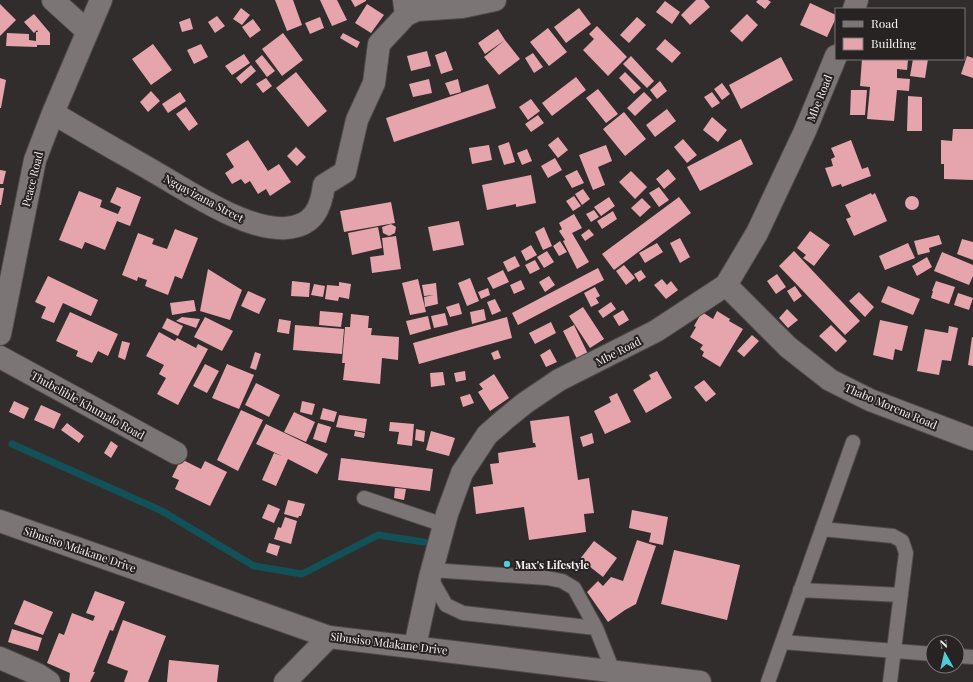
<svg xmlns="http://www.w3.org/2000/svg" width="973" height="682" viewBox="0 0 973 682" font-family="'Playfair Display',serif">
  <rect width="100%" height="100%" fill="#322d2d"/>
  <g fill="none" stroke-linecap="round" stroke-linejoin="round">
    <path stroke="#125158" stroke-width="7" d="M12 444 162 511 254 566 302 574 378 535 424 542"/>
  </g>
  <path fill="#e6a5ac" d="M275 0H293L302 25 287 31Z
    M320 0H337L347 20 332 26Z
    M351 0H366V1L355 7Z
    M696 0H704L710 7 690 25 681 15Z
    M758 0H768L771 2 765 9 756 2Z
    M665 1 680 12 672 24 656 12Z
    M810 3 836 15V18L827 37 800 25Z
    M0 4 16 20 0 36Z
    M367 4 384 15 371 33 355 23Z
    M241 8 250 15 242 25 233 19Z
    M579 8 591 24 566 43 554 27Z
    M34 14 50 33V45H37V47L6 46 7 33 29 34V40L36 41V32H38L37 30 34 33 24 22Z
    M747 14 758 25 742 42 730 31Z
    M217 16 225 26 215 33 208 22Z
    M320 17 324 28 310 34 305 23Z
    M637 17 646 25 629 43 620 35Z
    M190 18 193 29 182 32 179 22Z
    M253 19 261 30 250 38 242 27Z
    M597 26 627 57 608 76 583 50 594 39 589 34Z
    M548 28 567 52 549 66 530 42Z
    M498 29 505 40 485 54 478 43Z
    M283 33 303 60 282 76 262 49Z
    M343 33 360 42 357 48 340 38Z
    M665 39 681 53 672 63 656 49Z
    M505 40 520 59 499 75 484 57Z
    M153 44 172 70 151 85 132 59Z
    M201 44 208 57 194 64 187 50Z
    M427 51 431 66 411 71 407 56Z
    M446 51 453 70 441 74 435 55Z
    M533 53 543 67 534 73 525 58Z
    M244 54 250 63 232 75 225 66Z
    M262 55 275 71 267 77 255 61Z
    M631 56 654 81 647 88 623 64Z
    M967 56 973 58V78L961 74Z
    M781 57 793 80 741 109 729 85Z
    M862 59 908 60 907 70 897 69V78L910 79 909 91 897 90 894 121 867 119 870 87 860 86Z
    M913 59H928L925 78 910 76Z
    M251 65 256 71 241 84 236 78Z
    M296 72 327 111 308 127 276 88Z
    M625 72 641 88 634 94 619 78Z
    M576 77 586 90 552 116 542 103Z
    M0 78 6 80 1 108H0Z
    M266 78 272 86 263 93 256 84Z
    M429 79 432 93 413 97 409 84Z
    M458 79 461 92 450 95 445 83Z
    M660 81 667 91 657 99 650 90Z
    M722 83 730 94 722 100 714 89Z
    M488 84 496 108 394 142 386 118Z
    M598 89 618 114 606 123 586 98Z
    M851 90H867L865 115H850Z
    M151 91 160 101 148 112 140 102Z
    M180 92 186 101 168 113 162 104Z
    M644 92 652 100 635 116 627 108Z
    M712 92 720 103 712 108 704 97Z
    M908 96 922 97V131H907Z
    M531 99 540 111 528 120 519 107Z
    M186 107 198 124 189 131 176 114Z
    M667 109 676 121 655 137 646 125Z
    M624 112 646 139 625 156 603 129Z
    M538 115 544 123 531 132 525 124Z
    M712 117 727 130 718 142 703 130Z
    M953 129H973V180L944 179V164H941V140L952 141Z
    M558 137 568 150 558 158 548 145Z
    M683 139 697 155 687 163 674 147Z
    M741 139 753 164 700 191 687 167Z
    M248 140 268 171 279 164 291 182 270 196 266 189 258 194 250 181 245 184 241 179 232 184 225 173 234 167 226 154Z
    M851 140 862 169 868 167 871 176 842 187 841 184 832 187 825 168 833 166 831 159 835 157 831 148Z
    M509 142 515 162 504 165 498 146Z
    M489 145 492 160 472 164 469 148Z
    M606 145 612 161 598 167 605 185 593 190 579 155Z
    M296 147 306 157 297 166 287 156Z
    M527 149 532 161 522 165 517 153Z
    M555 158 562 170 548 178 541 166Z
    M668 169 676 179 664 189 656 179Z
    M0 170 6 171 3 184H0Z
    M577 170 584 183 572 188 565 176Z
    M631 171 647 187 635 199 619 182Z
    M531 175 536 203 516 207V204L487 210 482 185Z
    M117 187 141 197 130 226 117 221 105 250 85 242 82 249 59 240 79 191 102 200 100 207 118 214 121 207 110 202Z
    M659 187 669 200 659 207 649 193Z
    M0 188H4L1 205H0Z
    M583 189 590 199 582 205 575 194Z
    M871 193 872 195 875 193 887 221 854 236 846 219 851 217 845 205Z
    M905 203a7 7 0 1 1 14 0a7 7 0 1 1-14 0Z
    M574 196 581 206 573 211 566 201Z
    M609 197 615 206 601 216 594 207Z
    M679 197 691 213 614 270 602 254Z
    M642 198 651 207 640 217 631 208Z
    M391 202 395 223 344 232 340 211Z
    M594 210 599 217 591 222 586 214Z
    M613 211 617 219 602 229 597 221Z
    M574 214 582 228 572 233 589 262 577 269 563 241 565 240 559 231 562 229 559 223Z
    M459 221 464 245 433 251 428 227Z
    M391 224 396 227 395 233 389 236 383 233 382 227Z
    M378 227 382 248 352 255 348 233Z
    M544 227 552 246 543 250 535 232Z
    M175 229 198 238 182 279 175 276 168 295 145 286 147 280 138 277 137 281 122 275 138 233 154 239 152 244 167 249Z
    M589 229 594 235 585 241 581 235Z
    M810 231 830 245 814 266 803 258 806 255 797 248Z
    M939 235 942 244 929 248 930 252 918 255 914 241Z
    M396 236 401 269 372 273 370 257 384 255 382 238Z
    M680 238 690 257 680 263 670 243Z
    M962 239 973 242V260L957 254Z
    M560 241 567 252 559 256 553 246Z
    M657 243 663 252 645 263 639 253Z
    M908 243 915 258 885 270 879 256Z
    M531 245 537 255 526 261 521 251Z
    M547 251 554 262 544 268 537 257Z
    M794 251 860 321 845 335 779 266Z
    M942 252 973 265V276L969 285 934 271Z
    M515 256 520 266 508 272 503 262Z
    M927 257 932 267 917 276 912 266Z
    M535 260 540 269 530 274 525 265Z
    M624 265 635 278 626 285 616 271Z
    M598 268 604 280 518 325 512 313Z
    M208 269 242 290 230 320 200 311Z
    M503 270 509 282 493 289 487 278Z
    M641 270 646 277 639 282 634 274Z
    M777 274 786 287 776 294 767 281Z
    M48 276 98 300 91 316 63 303 54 323 41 318 46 307 35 302Z
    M549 276 555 285 545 292 539 282Z
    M470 278 479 301 467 306 458 283Z
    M418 279 426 312 410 315 402 283Z
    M662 279 667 285 671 281 678 290 666 299 654 285Z
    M521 280 525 289 514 294 510 285Z
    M292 281 310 283 309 297 291 296Z
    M936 281 955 287 949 304 931 298 933 291H932Z
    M339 282 351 284 349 299 339 297 338 301 325 299 327 285 339 286Z
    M436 283 438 304 425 307 424 297 434 295 424 296 422 285Z
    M314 284 325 286 323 297 311 295Z
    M795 286 802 296 794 302 787 291Z
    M888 286 920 299 913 315 881 302Z
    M595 287 600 296 596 298 599 303 591 307 584 293Z
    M488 288 490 295 481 299 478 292Z
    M248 291 266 299 259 314 241 306Z
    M859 292 874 307 865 317 849 301Z
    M958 293 973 298 969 310 954 305Z
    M495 299 501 311 492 315 487 302Z
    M194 300 196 311 172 315 170 303Z
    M611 302 616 309 603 318 598 311Z
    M459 303 462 314 450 317 446 307Z
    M583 307 604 339 590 348 569 316Z
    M484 309 486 320 472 324 470 312Z
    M787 309 798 320 788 328 779 318Z
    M623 310 629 320 619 326 613 316Z
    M320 311 343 313 341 327 319 325Z
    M717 311 730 319 729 321 743 329 720 367 702 356 704 352 700 349 703 345 690 337 696 327 694 326 702 312 713 319Z
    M70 312 118 334 108 356 98 351 92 363 76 356 78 351 56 341Z
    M445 313 448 325 434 328 431 316Z
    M351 314 369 316 368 328H372L371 335 399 337 398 360 382 358 380 384 343 380 345 363H342L345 327H350Z
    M428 316 431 329 410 335 406 321Z
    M182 317 200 319 196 328 176 321Z
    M205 317 233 331 222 351 194 337Z
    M507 317 512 338 419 364 413 343Z
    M167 318 183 326 178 336 162 328Z
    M279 319 291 321 289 334 277 332Z
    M880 320 908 326 902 351 895 349 893 360 873 355Z
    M551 322 556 333 535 344 529 333Z
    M295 325 344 329 342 354 293 350Z
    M574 325 588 354 577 359 563 331Z
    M831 325 847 341 836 352 819 336Z
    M949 326 958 328 951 361 942 360 939 375 917 371 925 329 948 333Z
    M159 332 175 341 177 338 196 348 198 344 208 349 178 405 157 394 166 378 159 374 164 365 146 356Z
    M752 335 759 341 744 357 737 351Z
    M972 337H973V366L968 365Z
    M122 341 130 343 125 360 118 357Z
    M550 349 557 362 546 367 540 355Z
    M498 350 501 358 494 360 491 353Z
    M255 352 261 354 256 370 250 368Z
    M205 364 219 371 207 393 193 386Z
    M227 364 254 375 239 409 212 398Z
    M465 371 466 380 456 382 454 373Z
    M657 371 672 398 646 413 633 390 651 379 649 375Z
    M443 372 445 385 431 387 430 373Z
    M494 374 509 398 490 411 478 392 483 389 479 384Z
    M704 380 716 394 706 402 694 387Z
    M256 383 280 395 269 417 245 405Z
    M617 393 631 422 605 434 594 411 611 402 609 397Z
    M470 394 474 403 463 407 460 397Z
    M14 401 29 408 24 419 9 412Z
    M302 401 315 404 312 415 300 412Z
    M41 405 61 414 54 429 34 420Z
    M323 408 337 412 334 422 320 419Z
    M241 410 263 420 238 471 217 460Z
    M294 412 315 422 306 442 284 432Z
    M339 415 367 419 365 432 336 427Z
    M569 416 578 480 589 478 594 513 584 514 586 532 529 540 524 507 476 514 473 487 493 484 490 464 499 463 498 453 536 447 535 443H533L530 421Z
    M390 422 414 424 412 446 397 444 399 432 389 431Z
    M67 423 84 436 79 443 61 430Z
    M318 423 331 427 326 443 313 439Z
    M266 424 328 454 317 474 288 459 276 486 262 480 274 453 282 456 256 444Z
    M416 429 425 431 424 442 415 440Z
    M355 431 365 433 364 438 354 436Z
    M431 431 455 438 449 456 426 450Z
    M592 433 594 443 583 447 580 437Z
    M111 441 118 446 111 458 104 453Z
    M341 458 433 469 430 491 338 480Z
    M181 459 201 469 205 461 227 472 210 506 175 489 179 480 172 477Z
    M395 488 406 489 404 500 394 498Z
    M288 500 305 504 301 516H299L298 518 284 514Z
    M268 504 280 509 274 523 262 518Z
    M632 510 668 517 663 545 649 542 651 533 629 528Z
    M285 517 297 521 291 544 274 539 278 527 281 528Z
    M637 540 656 546 636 604 625 610 608 622 587 592 598 581 603 586 611 577 623 581Z
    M594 541 617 558 603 577 580 559Z
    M269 543 280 546 277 556 266 552Z
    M674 550 740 565 727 620 661 604Z
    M95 591 125 602 113 631 110 630 93 672H95L90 682H69L70 673 47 663 59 633 64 635 72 613 93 621 95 616 86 613Z
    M24 600 53 612 43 635 14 624Z
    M123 620 166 636 148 682H124L128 671 107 663Z
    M12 629 42 638 38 651 8 642Z
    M169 660 219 665 217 682H167Z"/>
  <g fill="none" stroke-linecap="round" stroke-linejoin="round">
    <defs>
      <path id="service" d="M364 498 444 525
        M822 529 893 536 902 541 906 553 890 682
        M432 570 547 578 562 581 574 588 596 628 613 671
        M430 577 446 605 463 613 596 628
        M800 590 901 595
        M782 642 933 654
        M957 656 973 657
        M768 682 853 442"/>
      <path id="minor" d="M53 0 87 31
        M854 9 857 0
        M406 15 417 10 462 7 495 0
        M53 113C86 133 120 152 153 171 188 191 246 231 286 228 313 226 321 209 324 185L345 172 357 120 374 83 379 44 406 15 404 0
        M726 285 788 347 830 380 870 400 973 439
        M0 334 35 160 53 113 101 0
        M0 357 176 453
        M415 646 430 577 447 514 462 473 487 435 504 420 525 403 559 380 656 331 726 285 757 233 805 131 836 56
        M0 658 37 674 49 682
        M285 682 329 637"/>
      <path id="tertiary" d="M0 521 329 637 700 682"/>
    </defs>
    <use href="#service" stroke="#4f4a4a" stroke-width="16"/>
    <use href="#minor" stroke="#4f4a4a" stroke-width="24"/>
    <use href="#tertiary" stroke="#4f4a4a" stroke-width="24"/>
    <use href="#service" stroke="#7b7576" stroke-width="14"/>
    <use href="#minor" stroke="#7b7576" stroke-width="22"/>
    <use href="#tertiary" stroke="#7b7576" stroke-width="22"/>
  </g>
  <circle fill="#52cbd9" stroke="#282323" stroke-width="1.5" cx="507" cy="564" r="4"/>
  <g text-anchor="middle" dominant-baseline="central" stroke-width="4" stroke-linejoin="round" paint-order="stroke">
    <g font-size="11" fill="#f5f1f2" stroke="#282323">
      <text transform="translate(819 98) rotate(-68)">Mbe Road</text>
      <text transform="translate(32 179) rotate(-76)">Peace Road</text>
      <text transform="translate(204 198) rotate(28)">Ngqayizana Street</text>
      <text transform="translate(618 351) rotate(-27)">Mbe Road</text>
      <text transform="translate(88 405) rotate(29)">Thubelihle Khumalo Road</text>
      <text transform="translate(891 406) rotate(23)">Thabo Morena Road</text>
      <text transform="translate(80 549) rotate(19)">Sibusiso Mdakane Drive</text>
      <text transform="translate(389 643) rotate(7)">Sibusiso Mdakane Drive</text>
    </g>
    <g font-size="11" font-weight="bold" fill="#f5f1f2" stroke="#282323" text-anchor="start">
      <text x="515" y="564">Max's Lifestyle</text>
    </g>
  </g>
  <rect x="835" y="8" width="130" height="52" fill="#282323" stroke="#7a7576"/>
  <rect x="843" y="21" width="20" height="6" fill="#7b7576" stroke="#7a7576"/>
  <text x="871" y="28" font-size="12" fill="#f5f1f2">Road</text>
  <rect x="843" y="38" width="20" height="12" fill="#e6a5ac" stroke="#7a7576"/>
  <text x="871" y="48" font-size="12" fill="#f5f1f2">Building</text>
  <g transform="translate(945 654) rotate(352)"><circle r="19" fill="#282323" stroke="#7a7576"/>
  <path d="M0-3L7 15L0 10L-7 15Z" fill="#52cbd9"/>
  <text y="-6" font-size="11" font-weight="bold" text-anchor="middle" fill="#f5f1f2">N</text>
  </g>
</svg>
